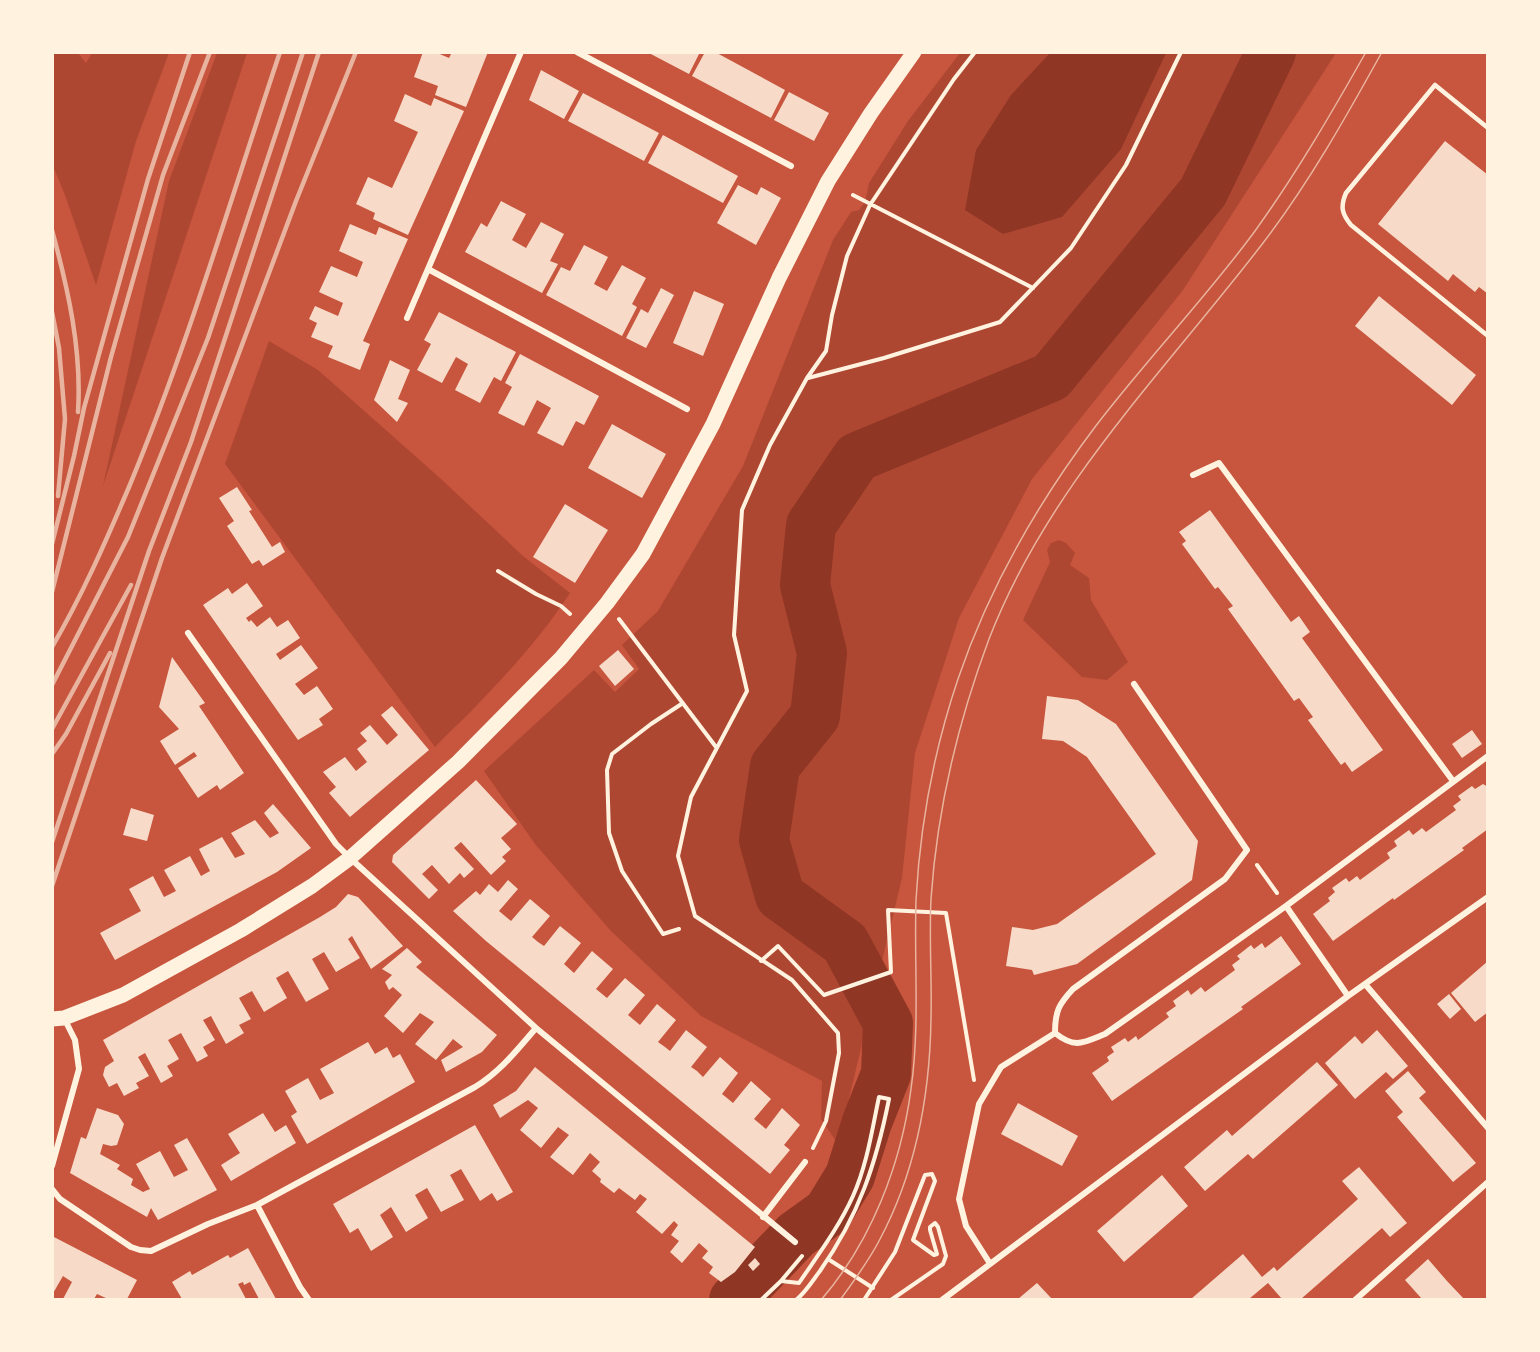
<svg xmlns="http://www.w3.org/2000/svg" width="1540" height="1352" viewBox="0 0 1540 1352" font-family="'Archivo Narrow',sans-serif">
  <rect width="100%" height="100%" fill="#c8553d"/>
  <path fill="#ae4732" d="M52 53H78L86 63 92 53H169L136 141 96 285 65 195 53 166Z
    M217 53H247L103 486 169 181Z
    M960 53H1336L1183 290 1032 479 959 618 915 753 902 878 838 1144 821 1119 822 1081 701 1016 611 931 535 844 484 771 594 670 615 692 639 669 622 645 658 611 743 466 833 240 851 212 859 210 865 202 869 183 908 121Z
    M269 341 318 370 440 478 523 556 570 593C544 633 511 670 478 704 464 719 449 732 435 747L225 464Z
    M1059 540 1066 543 1075 553 1070 565 1089 578 1091 600 1128 662 1107 680 1082 677 1023 620 1050 562 1047 550 1051 543Z"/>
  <path fill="#8f3625" d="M1050 53H1166L1121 149 1062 217 1003 234 965 210 976 150 1011 95Z"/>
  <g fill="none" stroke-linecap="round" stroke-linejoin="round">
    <path stroke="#8f3625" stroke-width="50" d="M734 1300 796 1235 828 1212 850 1176 867 1122 886 1074 888 1023 845 943 780 896 764 840 775 766 815 716 822 653 805 585 811 525 857 457 1051 377 1203 192 1271 52"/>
  </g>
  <path fill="#f7dbc8" d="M423 52H435L449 58 452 52H488L466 107 435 95 438 86 414 77Z
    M647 52H700L689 74Z
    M705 52H715L785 90 771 118 692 76Z
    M541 70 579 91 564 119 529 100Z
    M789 92 829 113 814 141 774 120Z
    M583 93 659 133 644 161 568 121Z
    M405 94 431 106 434 98 464 111 408 235 373 219 375 213 356 204 368 177 392 188 418 132 394 121Z
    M663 135 738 176 723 203 648 163Z
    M1445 141 1488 175V294L1479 287 1475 292 1453 274 1448 281 1378 224Z
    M738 185 757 195 761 187 781 198 756 245 717 223Z
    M501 201 526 214 512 240 526 248 541 222 564 234 550 261 558 264 542 293 465 252 481 223 487 227Z
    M350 224 376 235 379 227 408 239 363 341 370 344 360 370 328 357 333 346 311 337 317 323 309 319 315 306 338 316 343 303 319 292 331 266 357 277 363 262 339 251Z
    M584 245 608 257 594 284 607 291 622 265 646 278 632 304 637 307 622 336 546 295 561 267 570 271Z
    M661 288 674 295 646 348 626 338 641 309 648 313Z
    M694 291 724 304 703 356 673 343Z
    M1379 296 1476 375 1452 405 1355 326Z
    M439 312 516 352 501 381 494 377 480 403 455 390 468 364 456 357 442 383 417 370 431 344 424 340Z
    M520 354 599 396 584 425 576 421 563 446 537 433 551 408 537 400 524 426 498 413 512 387 505 383Z
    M390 360 410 370 398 399 408 403 397 422 374 400Z
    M612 424 666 454 642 498 588 468Z
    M237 487 252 510 249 511 272 547 280 542 285 552 263 566 259 560 252 564 227 526 234 521 219 498Z
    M565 504 608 530 575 583 533 557Z
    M1210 510 1291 622 1299 616 1310 632 1302 638 1383 750 1352 772 1345 762 1341 765 1308 720 1313 717 1299 698 1294 701 1228 609 1233 606 1218 587 1215 589 1182 544 1186 541 1179 532Z
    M247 583 263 606 246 618 249 622 251 620 257 627 270 617 277 627 288 620 300 638 276 654 280 660 301 645 318 668 295 684 304 695 317 686 333 709 319 719 323 725 298 740 203 605 228 588 232 594Z
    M618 650 634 669 615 686 599 666Z
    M172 657 205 703 199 706 244 773 220 790 217 785 198 798 178 768 197 756 194 752 175 765 160 741 179 729 159 707Z
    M1047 696 1078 700 1116 724 1198 841 1192 880 1077 964 1034 975 1032 970 1006 966 1012 927 1033 930 1057 924 1156 854 1087 757 1063 741 1042 739Z
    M392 706 429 750 350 817 329 793 336 787 323 772 345 757 356 771 367 762 357 749 367 741 360 733 370 725 387 745 398 735 381 715Z
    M1472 730 1482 744 1462 758 1452 744Z
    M476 780 517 824 501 838 511 849 502 857 506 861 491 875 461 842 454 848 474 869 464 878 460 873 449 884 432 865 422 874 438 890 429 899 392 862 393 855Z
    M1483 784 1488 787V829L1462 848 1464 850 1394 900 1393 898 1333 941 1313 914 1330 901 1328 898 1335 892 1332 888 1346 878 1349 882 1357 876 1360 880 1390 858 1387 853 1397 846 1394 841 1409 830 1413 835 1422 828 1426 832 1456 810 1453 806 1461 800 1458 796 1472 786 1475 789Z
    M273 804 311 848 277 872 115 960 100 933 141 911 129 889 153 876 164 897 176 891 164 870 190 856 201 876 210 871 199 849 222 837 235 858 245 854 231 833 255 820 270 838 279 833 264 813Z
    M131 808 154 815 147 841 123 835Z
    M508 880 518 889 499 911 511 921 530 899 550 916 532 937 538 942 544 946 560 926 581 943 564 964 574 973 592 951 613 969 596 989 607 998 625 978 645 995 628 1015 640 1025 657 1004 676 1020 658 1042 665 1047 670 1051 686 1030 707 1047 691 1067 697 1071 703 1077 720 1057 738 1073 722 1094 727 1098 733 1103 751 1081 771 1099 754 1119 766 1129 782 1108 800 1125 784 1145 790 1150 770 1174 486 941 453 911 476 891 480 895 489 884 498 892Z
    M348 894 358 897 403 946 371 969 352 936 348 939 360 958 336 972 324 952 312 959 329 989 306 1002 288 971 276 978 287 998 264 1012 252 991 239 998 251 1019 239 1025 244 1033 226 1044 211 1016 203 1020 215 1040 203 1047 208 1056 197 1062 181 1033 168 1040 179 1059 167 1066 173 1076 161 1083 145 1053 138 1057 149 1076 136 1083 139 1088 124 1096 117 1083 109 1087 103 1075 105 1067 114 1061 103 1040 320 917 336 907Z
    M1281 936 1301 964 1241 1007 1243 1009 1112 1101 1092 1073 1109 1061 1107 1057 1114 1052 1111 1047 1125 1038 1128 1042 1136 1036 1138 1040 1169 1017 1166 1013 1176 1006 1173 1001 1188 990 1191 995 1201 987 1205 992 1235 970 1232 965 1240 959 1237 956 1251 945 1254 949 1262 943 1265 948Z
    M407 948 422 962 416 967 497 1035 482 1052 446 1072 441 1060 463 1047 453 1039 436 1060 415 1044 434 1022 420 1013 403 1033 384 1016 402 995 393 987 389 990 385 982 392 975 382 969Z
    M1488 961V1012L1475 1022 1451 993Z
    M1449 994 1461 1009 1450 1019 1437 1004Z
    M1377 1030 1408 1066 1393 1079 1386 1072 1355 1099 1325 1063 1355 1036 1362 1044Z
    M368 1042 375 1054 387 1047 393 1058 400 1054 415 1082 307 1144 291 1116 297 1112 285 1091 308 1078 320 1100 334 1093 320 1069Z
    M1317 1062 1338 1085 1253 1159 1248 1154 1205 1191 1184 1167 1227 1130 1232 1136Z
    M535 1067 755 1247 735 1272 721 1282 709 1273 713 1267 702 1258 708 1251 699 1243 682 1263 670 1252 679 1241 671 1235 678 1225 674 1221 662 1234 636 1212 647 1199 640 1194 635 1200 619 1188 614 1193 600 1182 601 1179 592 1171 600 1162 590 1153 573 1175 550 1157 569 1135 558 1127 541 1148 520 1130 538 1108 528 1100 500 1118 493 1105 516 1091Z
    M1408 1071 1426 1092 1419 1098 1476 1163 1453 1182 1397 1117 1403 1112 1385 1091Z
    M1018 1103 1078 1136 1062 1166 1001 1134Z
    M97 1108 118 1115 124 1124 117 1145 111 1146 103 1144 100 1154 120 1165 117 1169 133 1179 131 1185 143 1192 150 1189 136 1164 160 1151 174 1177 188 1170 174 1145 187 1138 217 1190 158 1220 151 1208 147 1217 70 1173 81 1137 86 1139Z
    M263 1113 275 1132 286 1125 296 1143 231 1181 221 1165 240 1153 228 1134Z
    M475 1125 513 1192 497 1201 492 1193 480 1201 461 1169 450 1175 464 1200 441 1212 427 1188 415 1195 428 1218 406 1232 391 1207 380 1215 393 1237 371 1251 358 1228 350 1233 333 1204Z
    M1359 1167 1407 1223 1390 1237 1382 1228 1301 1299H1282L1268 1283 1249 1299H1191L1243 1254 1262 1277 1274 1267 1277 1271 1358 1199 1342 1181Z
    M1162 1175 1188 1206 1124 1262 1097 1231Z
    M52 1236 137 1280 127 1299H108L97 1294 94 1299H63L72 1282 63 1276 52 1295Z
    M248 1248 276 1299H259L250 1282 244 1285 243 1282 238 1284 246 1299H182L172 1282 190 1271 192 1275 228 1255 230 1258Z
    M755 1258 760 1264 753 1271 748 1265Z
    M1428 1259 1447 1281 1464 1299H1422L1405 1280Z
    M1037 1283 1052 1299H1018Z"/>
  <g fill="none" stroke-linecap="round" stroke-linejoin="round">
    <path stroke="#fff3e0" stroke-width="4" d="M853 195 1033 288
      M808 378 884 358 1000 322 1071 248 1126 165 1181 52
      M498 571 536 594 561 606 570 614
      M619 619 716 747
      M1257 865 1277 893
      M679 929 663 934 622 871 609 833 607 770 612 754 651 724 683 703
      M761 961 778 946 824 995 891 972 888 910 946 913 974 1080
      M813 1148 826 1121 839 1053 838 1033 792 980 695 916 678 856 691 797 747 691 734 635 742 510 770 445 807 378 826 351 832 315 847 256 870 205 954 79 975 52
      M828 1259 873 1288
      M781 1281 799 1283C818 1255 839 1227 853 1196 867 1165 872 1130 879 1097L889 1099C876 1164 859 1215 820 1271 813 1280 806 1292 796 1300
      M761 1300 781 1281 802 1256
      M864 1300 895 1252 925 1175 932 1174 935 1181 913 1240 934 1255 937 1254 930 1230V1227L935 1223 938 1227 946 1256 943 1264 891 1300"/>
    <path stroke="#fff3e0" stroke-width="4.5" d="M1488 128 1435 85 1346 193C1340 207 1342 214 1351 225L1488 336"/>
    <path stroke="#fff3e0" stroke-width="6" d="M577 52 791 166
      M428 269 687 409
      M407 318 521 52
      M1193 475 1219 463 1453 781
      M188 633 336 844 350 858 536 1028 795 1242
      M1134 684 1247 850 1225 879 1073 989C1059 1004 1055 1011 1055 1033 1075 1049 1083 1043 1105 1034L1286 906 1488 756
      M1286 906 1348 996
      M1365 984 1488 1128
      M52 1166 79 1069 75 1040 64 1018
      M52 1189 60 1199 131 1247 140 1250 151 1251 208 1224 257 1205 475 1087C500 1072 517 1050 536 1028
      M257 1205 300 1287 309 1300
      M763 1217 805 1162
      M989 1262 966 1226 959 1199 979 1104 1001 1067 1055 1033
      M942 1300 1348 996 1488 897
      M1355 1300 1488 1182"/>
    <path stroke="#fff3e0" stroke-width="15" d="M52 1019 64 1018 123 995 241 930 312 886 350 858 403 811 458 762 561 658 607 603 643 554 713 424 779 278 828 181 871 113 914 52"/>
    <path stroke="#e9b49f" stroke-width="1.5" d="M821 1300C871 1242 901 1165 911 1089 920 1027 914 963 916 900 920 826 934 750 958 679 989 588 1037 504 1095 427 1146 360 1205 299 1255 231 1296 174 1331 114 1366 52
      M840 1300C854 1281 868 1262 879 1241 916 1172 930 1096 931 1018 932 978 929 938 931 899 937 810 958 722 989 639 1048 486 1165 371 1263 243 1309 183 1346 117 1382 52"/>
    <path stroke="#e9b49f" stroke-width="4.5" d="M52 230C68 289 82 350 78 412
      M52 312 59 348 65 419 58 496
      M52 544 74 456 84 408 148 179 190 52
      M52 592 111 357 163 175 210 52
      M52 647C82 596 106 541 129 487 188 345 231 198 280 52
      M52 685 128 537 208 338 303 52
      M52 729 131 585
      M52 754 66 734 110 653
      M52 842 149 551 191 442 319 52
      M52 886 162 558 296 201 356 52"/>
  </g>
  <rect width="1540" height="1352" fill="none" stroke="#fff3e0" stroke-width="108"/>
</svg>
